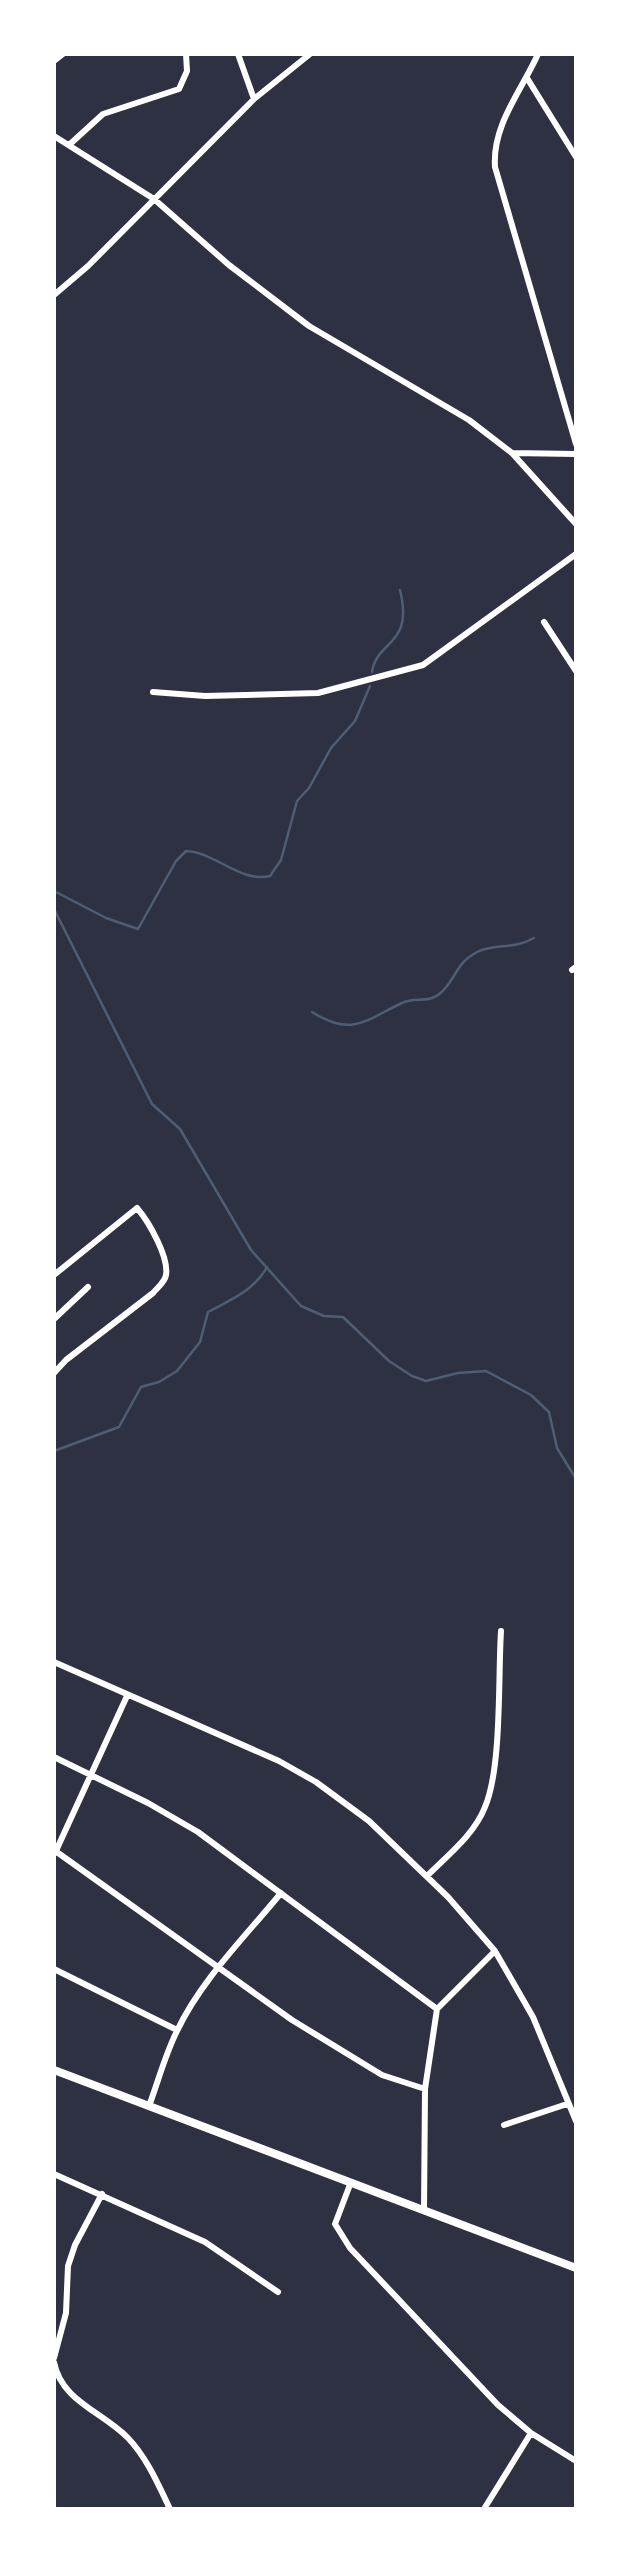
<svg xmlns="http://www.w3.org/2000/svg" width="630" height="2563" viewBox="0 0 630 2563" font-family="'Noto Sans',sans-serif">
  <rect width="100%" height="100%" fill="#2d3142"/>
  <g fill="none" stroke-linecap="round" stroke-linejoin="round">
    <path stroke="#4f5d75" stroke-width="2.5" d="M372 672C377 639 414 647 400 590
      M54 891 106 918 138 929 176 861 186 851C215 852 240 883 270 876L281 860 297 801 309 788 331 748 355 721 370 686
      M54 909 152 1104 180 1129 251 1250 301 1306 324 1316 343 1317 389 1361 412 1376 426 1381 458 1373 486 1371 531 1395 549 1412 557 1448 576 1479
      M312 1012C353 1038 367 1019 402 1003 414 997 427 1003 438 995 456 982 453 965 477 952 495 943 513 950 534 938
      M54 1451 119 1427 141 1387 159 1382 177 1371 200 1342 208 1312C230 1300 254 1291 267 1267"/>
    <path stroke="#fff" stroke-width="6" d="M238 54 254 99
      M538 54C522 90 492 125 495 167L576 444
      M54 61 63 54
      M527 78 576 157
      M54 136 154 199 229 265 309 326 469 420 512 453 576 524
      M69 145 103 114 179 89 187 71 186 54
      M54 295 88 266 254 99 310 54
      M512 453 576 454
      M544 622 576 671
      M153 692 205 696 318 693 423 665 576 554
      M572 970 576 967
      M54 1275 137 1208C149 1222 169 1257 166 1275 165 1282 158 1287 153 1293L66 1360 54 1373
      M54 1319 88 1287
      M54 1662 279 1761 316 1782 369 1821 448 1897 495 1951 533 2017 576 2121
      M54 1757 148 1803 198 1832 437 2009
      M54 1850 292 2020 382 2075 425 2089
      M55 1853 127 1696
      M427 1876C448 1855 474 1835 485 1807 502 1767 498 1677 501 1631
      M54 1969 177 2030
      M149 2106C158 2082 165 2055 177 2031 201 1980 245 1937 281 1893
      M504 2125 567 2104
      M54 2174 205 2242 278 2292
      M351 2182 335 2224 350 2248 498 2405 531 2433 576 2461
      M424 2210 425 2089 437 2009 495 1951
      M54 2358 66 2313 68 2266 75 2245 102 2194
      M54 2362C61 2401 103 2412 128 2438 147 2458 158 2484 170 2509
      M484 2509 531 2433"/>
    <path stroke="#fff" stroke-width="8" d="M54 2070 576 2268"/>
  </g>
  <rect width="630" height="2563" fill="none" stroke="#ffffff" stroke-width="112"/>
</svg>
